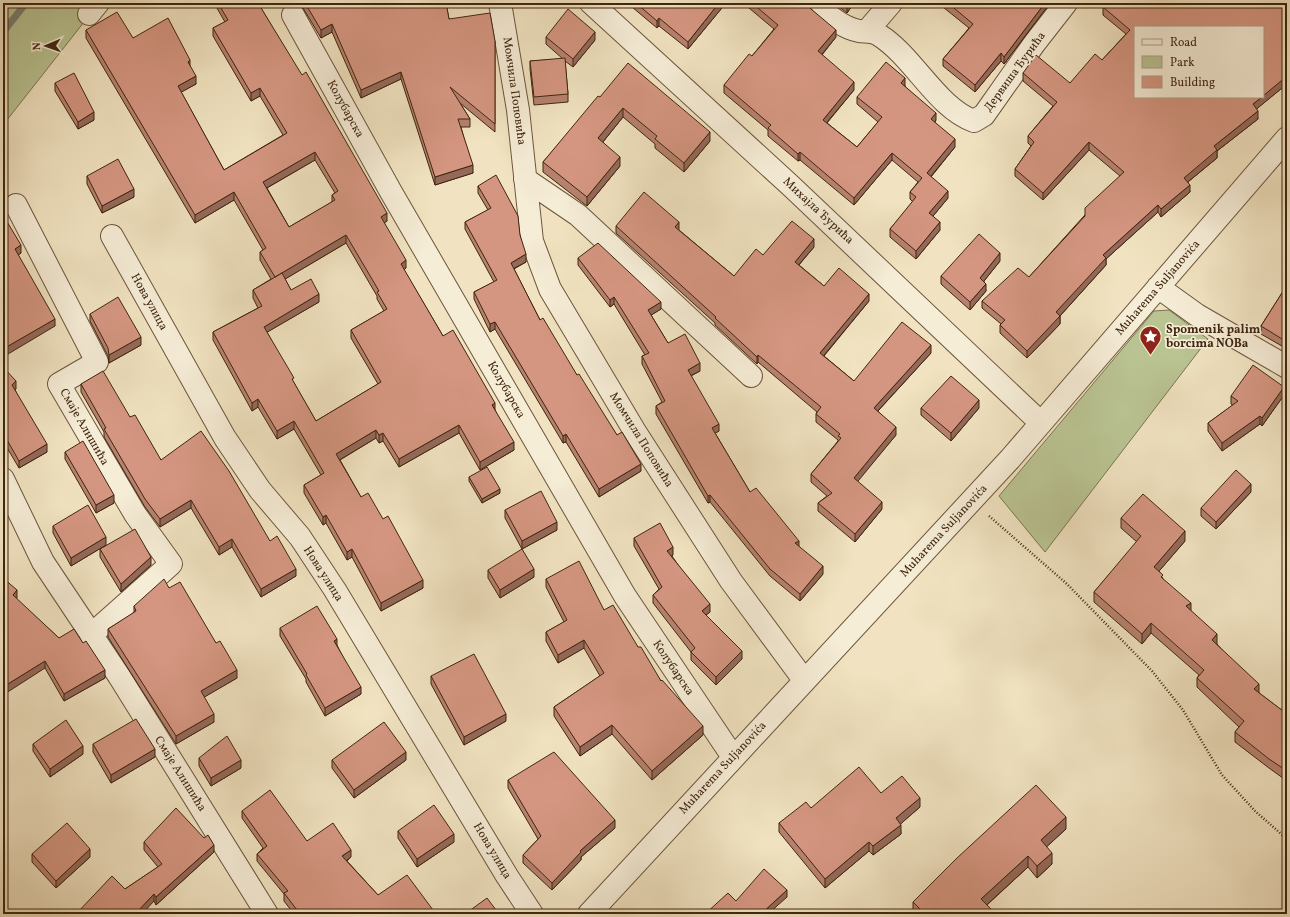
<svg xmlns="http://www.w3.org/2000/svg" width="1290" height="917" viewBox="0 0 1290 917" font-family="Vollkorn,serif">
  <rect width="100%" height="100%" fill="#f1e3c1"/>
  <filter id="stains"><feTurbulence type="fractalNoise" baseFrequency=".005" numOctaves="4"/><feColorMatrix values="0 0 0 0 .2 0 0 0 0 .09 0 0 0 0 .02 0 0 0 .5 -.17"/></filter>
  <radialGradient id="worn" r=".72"><stop offset=".6" stop-color="#630" stop-opacity="0"/><stop offset="1" stop-color="#630" stop-opacity=".3"/></radialGradient>
  <path fill="#bac493" stroke="#7c7551" d="M3 3H99L3 125Z
    M1169 310 1208 339 1045 552 999 496 1154 311Z"/>
  <g fill="none" stroke-linecap="round" stroke-linejoin="round">
    <path stroke="#778175" stroke-width="7" d="M3 32 26 3"/>
    <defs>
      <path id="minor" d="M500 3 518 110 532 241 550 289 634 430 731 581 804 680
        M591 3 791 186 1041 423
        M815 3C826 14 843 28 859 31 866 32 873 31 879 35 913 56 937 108 974 121L984 115 1034 44 1066 3
        M89 14 98 3
        M293 15 391 192 625 596 733 757
        M867 31 891 3
        M525 179 578 215 751 376
        M16 205 97 362 59 384 135 514 171 564 91 635
        M112 236 225 438 260 490 300 537 335 590 507 876 532 914
        M1158 287 1197 315 1287 367
        M3 479 43 562 119 676 267 914
        M589 914 1010 459 1287 138"/>
    </defs>
    <use href="#minor" stroke="#6c553c" stroke-width="24"/>
    <path stroke="#3f260f" stroke-width="2.5" stroke-dasharray="1 2" stroke-linecap="butt" d="M989 516 1067 584 1152 671 1183 710 1222 775 1255 811 1287 839"/>
    <use href="#minor" stroke="#f6edd7" stroke-width="22"/>
  </g>
  <path fill="#b7816f" stroke="#3f260f" fill-rule="evenodd" d="M214 3H270L261 8 387 221 384 223 406 268 404 270 443 336 495 410 514 450 480 470 459 433 399 467 383 441 379 443 376 438 340 460 361 497 423 588 381 611 352 557 347 560 326 523 323 525 304 493V485L321 475 294 429 277 439 258 407 252 411 213 340V332L258 308 253 298V290L271 279 260 260V252L263 250 234 200 195 223 86 38V30L133 38 190 67 196 84 181 92 224 170 283 135 260 96 251 101 213 36V28L225 22ZM315 160 335 193 332 195V202L289 227 267 188ZM346 243 377 296V299L384 311 351 330V338L378 384 316 421 294 383 267 332 319 302 291 290 285 279Z
    M300 3H446L449 19 495 41V132L460 103 470 119V127H461L473 173 435 185 401 79 361 98 332 32 321 38Z
    M632 3H726L688 49 659 26 657 28 632 7Z
    M743 3H806L836 37 822 55 854 90 827 123 857 147 878 122 857 104V97L905 85V86L936 120 935 122 955 147 931 177 948 198 933 216 940 230 916 259 890 237V229L913 202 910 199V192L918 182 892 160 854 205 800 160 798 161 768 136V130L724 93V85L752 56 774 29Z
    M834 3H854L847 13Z
    M938 3H1050L1004 64 1001 61 975 92 943 66V59L969 28Z
    M1287 3V84L1256 109 1258 119 1217 151V158L1188 182 1190 192 1161 217 1158 212 1106 259V265L1060 316V324L1027 358 1000 333V325L1001 324 982 308V301L1029 277 1120 176 1089 150 1043 200 1015 176V169L1031 146 1028 143V136L1053 106 1023 81V73L1070 83 1102 60 1126 34 1103 15V7Z
    M546 37 595 40 573 67 565 61 568 94V102L534 105 530 69V61L563 59 546 44Z
    M55 83 94 120 78 129 55 91Z
    M600 97 710 141 684 172 655 148V144L623 117 603 142 620 166 587 206 543 172V162Z
    M87 176 134 197 102 213 87 184Z
    M478 186 520 235 526 262 514 269 540 320 641 471 599 497 566 442 563 443 495 329 490 332 474 299V292L494 282 465 229V222L488 210 478 193Z
    M3 215 21 253 18 255 55 326 4 296 3 294Z
    M616 226 679 230 734 276 763 255 814 247 799 265 824 286 869 301 824 356 854 381 931 353 878 411 896 435 857 481 882 509 855 542 818 511V503L827 496 811 482V474L838 441V440L816 422V414L817 412 758 362 757 364 715 325V323L616 233Z
    M578 258 661 309 651 315 668 343 700 371 691 376 719 431 715 433 750 492 823 574 800 601 770 576 710 502 708 503 656 414V406L662 402 642 364V356L645 355 614 304 610 307 578 265Z
    M1000 261 984 281 986 291 970 310 941 284V276Z
    M1287 285V349L1261 334V326Z
    M90 314 141 345 109 363 108 356 90 321Z
    M3 367 16 389 15 390 47 452 19 468 3 441Z
    M81 384 130 417 161 460 270 541 296 576 261 597 232 547 219 555 191 508 160 527 145 507 104 437V432L81 392Z
    M1284 395 1262 426 1260 424 1222 451 1208 431V423L1233 405 1231 404V396Z
    M921 408H979L951 441 921 415Z
    M65 452 114 503 96 513 65 459Z
    M469 477 500 493 482 503 469 481Z
    M1251 492 1216 529 1201 516V508Z
    M505 510 557 530 522 549 505 518Z
    M1121 518 1185 541 1159 571 1163 579 1191 611 1217 644 1259 693 1287 714V781L1269 768 1235 742V732L1239 727 1197 687V678L1199 675 1151 633 1142 644 1094 602V592L1137 542 1121 528Z
    M53 526 106 545 71 566 53 533Z
    M634 538 673 555 672 556 710 612 706 615 742 659 716 685 691 660V652L653 603V595L659 589 634 546Z
    M100 549 151 565 121 592 100 557Z
    M488 570 534 577 500 598 488 578Z
    M3 578 17 598 16 599 59 638 83 643 105 678 64 701 45 668Z
    M546 579 604 610 638 647 661 681 703 735 652 780 612 734 580 756 554 716V707L600 676 584 648 558 663 546 641V632L564 622 546 587Z
    M169 588 216 643 237 678 204 697 214 722 176 744 108 637V629L134 613V606Z
    M280 628 337 645 361 694 325 716 306 682V679L280 636Z
    M431 676 506 721 464 745 431 684Z
    M33 744 83 754 50 777 33 751Z
    M93 744 155 757 111 783 93 752Z
    M199 758 241 768 211 786 199 766Z
    M332 760H406L354 798 332 768Z
    M508 780 615 828 581 857V860L552 890 523 863V855L538 839 508 788Z
    M881 793 920 807 900 824 901 834 873 855 869 851 825 888 779 832V823L811 808Z
    M242 811 307 841 351 857 347 861 378 895 436 914H294L284 901V894L257 861V854L263 848 242 818Z
    M1066 829 1046 847 1052 864 1037 878 1028 867 987 905 996 914H914L913 913V902Z
    M398 831 454 842 417 867 398 838Z
    M144 842 214 852 156 905 154 901 125 889 158 867 144 850Z
    M32 854 90 857 56 888 32 862Z"/>
  <path fill="#95695a" stroke="#3f260f" d="M258 3H270L258 10Z
    M719 3H726L688 49V42Z
    M848 3H854L847 13V5Z
    M1045 3H1050L1004 64V57Z
    M659 18V26L657 28V21Z
    M332 24V32L321 38V30Z
    M836 30V37L818 59V51Z
    M595 32V40L573 67V59Z
    M1001 53V61L975 92V85Z
    M190 60V68L188 62Z
    M1287 69V84L1253 112V104L1262 97H1263V96L1283 72Z
    M401 72V79L361 98V90Z
    M196 76V84L178 94V86Z
    M905 78V85L901 91V83Z
    M854 82V90L823 127V120Z
    M260 88V96L251 101V93Z
    M623 108V117L598 148V138Z
    M1258 111V119L1217 151V158L1184 185V178L1214 146Z
    M94 112V120L78 129V122Z
    M936 113V120L931 126V119Z
    M710 132V141L684 172V163Z
    M955 139V147L927 181V173Z
    M1089 142V150L1043 200V193Z
    M315 152V160L263 190V182Z
    M800 152V160L798 161V154Z
    M892 153V160L854 205V198Z
    M620 157V166L587 206V197Z
    M473 165V173L435 185V177Z
    M1190 185V192L1161 217V209Z
    M134 189V197L102 213V206Z
    M948 191V198L929 221V213Z
    M234 192V200L195 223V215Z
    M1158 205V212L1106 259V265L1058 318 1060 316V324L1027 358V351L1056 312 1103 255Z
    M387 213V221L381 225V217Z
    M679 222V230L675 234V227Z
    M940 222V230L916 259V251Z
    M346 235V243L275 285V277Z
    M814 239V247L795 269V262Z
    M21 245V253L15 257V249Z
    M1000 253V261L980 286V278Z
    M526 254V262L511 270V263Z
    M406 260V268L401 272V264Z
    M986 284V291L970 310V302Z
    M319 294V302L264 334V327Z
    M869 294V301L820 360V353Z
    M614 297V304L610 307V300Z
    M661 302V309L648 317V310Z
    M55 319V326L3 357V349Z
    M495 322V329L490 332V324Z
    M141 337V345L109 363V355Z
    M931 345V353L874 415V408Z
    M758 355V362L757 364V357Z
    M700 363V371L688 377V370Z
    M16 381V389L12 392V385Z
    M1284 387V395L1262 426V418Z
    M258 399V407L252 411V403Z
    M979 400V408L951 441V433Z
    M495 403V411L492 405Z
    M1260 416V424L1222 451V443Z
    M294 421V429L277 439V431Z
    M719 424V431L712 435V428Z
    M459 425V433L399 467V459Z
    M896 427V435L854 486V478Z
    M376 430V438L336 462V454Z
    M383 433V441L379 443V435Z
    M566 434V442L563 443V436Z
    M514 442V450L480 470V462Z
    M47 444V452L19 468V461Z
    M641 464V471L599 497V489Z
    M1251 484V492L1216 529V522Z
    M500 489V493L482 503V499Z
    M114 495V503L96 513V505Z
    M710 495V502L708 503V496Z
    M191 500V508L160 527V519Z
    M882 502V509L855 542V534Z
    M326 515V523L323 525V517Z
    M557 522V530L522 549V541Z
    M1185 531V541L1154 577V567Z
    M106 537V545L71 566V558Z
    M232 539V547L219 555V547Z
    M799 541V548L795 543Z
    M673 547V555L667 559V551Z
    M352 549V557L347 560V552Z
    M151 557V565L121 592V584Z
    M823 566V574L800 601V594Z
    M296 569V576L261 597V589Z
    M534 569V577L500 598V590Z
    M423 580V588L381 611V603Z
    M17 590V598L13 603V595Z
    M1191 603V613L1186 606Z
    M710 604V612L702 618V611Z
    M1151 623V633L1142 644V634Z
    M1217 634V644L1212 650V640Z
    M337 639V647L334 641Z
    M584 640V648L558 663V655Z
    M742 651V659L716 685V677Z
    M45 661V668L3 695V687Z
    M105 670V678L64 701V694Z
    M237 670V678L201 699V691Z
    M1259 684V694L1254 689Z
    M361 687V694L325 716V708Z
    M214 714V722L176 744V736Z
    M506 714V721L464 745V737Z
    M612 725V734L580 756V747Z
    M703 726V735L652 780V771Z
    M83 746V754L50 777V769Z
    M155 749V757L111 783V775Z
    M406 752V760L354 798V790Z
    M241 760V768L211 786V778Z
    M920 798V807L896 828V818Z
    M1066 817V829L1041 852V840Z
    M615 820V828L581 857V860L552 890V883L580 851Z
    M901 825V834L873 855V846Z
    M454 834V842L417 867V859Z
    M869 842V851L825 888V879Z
    M214 845V852L156 905V897Z
    M90 849V857L56 888V881Z
    M351 850V857L342 864V856Z
    M1052 853V864L1037 878V866Z
    M1028 856V867L981 910V899Z
    M787 890V897L768 914H761Z
    M154 894V901L142 914H135Z"/>
  <path fill="#d59681" stroke="#3f260f" fill-rule="evenodd" d="M218 3H258L302 75 306 72 387 213 381 217 406 260 401 264 443 336 453 330 495 403 492 405 514 442 480 462 459 425 399 459 383 433 379 435 376 430 336 454 361 497 368 493 383 519 388 516 423 580 381 603 352 549 347 552 326 515 323 517 304 485 324 473 294 421 277 431 258 399 252 403 213 332 262 306 253 290 282 273 291 290 311 279 319 294 264 327 294 378 292 379 316 421 381 382 351 330 387 309 377 292 379 291 346 235 275 277 260 252 266 248 234 192 195 215 86 30 117 12 133 38 168 18 190 60 188 62 196 76 178 86 224 170 287 133 260 88 251 93 213 28 228 20ZM315 152 338 191 332 195 335 200 289 227 263 182Z
    M305 3H446L449 19 490 13 495 41V124L450 87 470 119H458L473 165 435 177 401 72 361 90 332 24 321 30Z
    M636 3H719L688 42 659 18 657 21Z
    M752 3H806L811 9 836 30 818 51 854 82 823 120 857 147 882 117 857 97 886 62 905 78 901 83 936 113 931 119 955 139 927 173 948 191 929 213 940 222 916 251 890 229 916 197 910 192 922 178 892 153 854 198 800 152 798 154 768 128 771 125 724 85 749 54 752 56 778 25Z
    M948 3H1045L1004 57 1001 53 975 85 943 59 973 24Z
    M1107 3H1287V69L1283 72 1287 76 1263 96V27H1135V97H1262L1253 104 1258 111 1214 146 1217 150 1184 178 1190 185 1161 209 1158 205 1103 255 1106 258 1056 312 1060 316 1027 351 1000 325 1005 320 982 301 1018 268 1029 277 1085 216V208L1124 172 1089 142 1043 193 1015 169 1034 142 1028 136 1057 102 1023 73 1036 55 1070 83 1095 54 1102 60 1130 30 1103 7Z
    M568 9 595 32 573 59 546 37Z
    M565 58 568 94 534 97 530 61Z
    M628 63 710 132 684 163 655 139 657 136 623 108 598 138 620 157 587 197 543 162 598 96 600 97Z
    M74 73 94 112 78 122 55 83Z
    M118 159 134 189 102 206 87 176Z
    M496 175 518 216 520 235 526 254 511 263 540 320 543 318 577 375 579 374 617 435 622 432 641 464 599 489 566 434 563 436 495 322 490 324 474 292 497 280 465 222 491 208 478 186Z
    M644 192 679 222 675 227 734 276 756 249 763 255 792 221 814 239 795 262 824 286 839 268 869 294 820 353 854 381 902 322 931 345 874 408 896 427 854 478 882 502 855 534 818 503 832 493 811 474 841 438 838 436 840 434 816 414 821 407 758 355 757 357 715 318 716 317 616 226Z
    M3 215 21 245 15 249 55 319 3 349V297L7 294 3 287Z
    M979 234 1000 253 980 278 986 284 970 302 941 276Z
    M598 243 661 302 648 310 668 343 685 334 700 363 688 370 719 424 712 428 750 492 756 488 799 541 795 543 823 566 800 594 770 569 710 495 708 496 656 406 665 401 642 356 649 353 614 297 610 300 578 258Z
    M1287 285V342L1261 326Z
    M118 297 141 337 109 355 108 348 90 314Z
    M1253 365 1284 387 1262 418 1260 416 1222 443 1208 423 1238 401 1231 396Z
    M3 367 16 381 12 385 47 444 19 461 3 433Z
    M103 371 130 417 135 415 161 460 201 431 229 471 270 541 277 536 296 569 261 589 232 539 219 547 191 500 160 519 145 499 104 429 106 428 81 384Z
    M951 376 979 400 951 433 921 408Z
    M83 441 114 495 96 505 65 452Z
    M487 467 500 489 482 499 469 477Z
    M1236 470 1251 484 1216 522 1201 508Z
    M541 491 557 522 522 541 505 510Z
    M1143 494 1185 531 1154 567 1163 575 1161 577 1191 603 1186 606 1217 634 1212 640 1259 684 1254 689 1287 714V771L1269 759 1235 732 1244 721 1197 678 1204 670 1151 623 1142 634 1094 592 1141 536 1121 518Z
    M88 505 106 537 71 558 53 526Z
    M660 523 673 547 667 551 710 604 702 611 742 651 716 677 691 652 695 648 653 595 662 587 634 538Z
    M135 529 151 557 121 584 100 549Z
    M522 549 534 569 500 590 488 570Z
    M579 561 604 610 613 605 638 647H641L661 681 662 680 703 726 652 771 612 725 580 747 554 707 604 673 584 640 558 655 546 632 567 620 546 579Z
    M3 578 17 590 13 595 59 638 74 629 83 643 86 641 105 670 64 694 45 661 3 687Z
    M164 579 169 588 180 582 216 643 220 641 237 670 201 691 214 714 176 736 108 629 136 611 134 606Z
    M317 606 337 639 334 641 361 687 325 708 306 675 307 674 280 628Z
    M474 654 506 714 464 737 431 676Z
    M136 719 155 749 111 775 93 744Z
    M66 720 83 746 50 769 33 744Z
    M384 722 406 752 354 790 332 760Z
    M227 736 241 760 211 778 199 758Z
    M554 752 615 820 580 851 581 852 552 883 523 855 541 836 508 780Z
    M859 767 881 793 902 776 920 798 896 818 901 825 873 846 869 842 825 879 779 823 806 802 811 808Z
    M1036 785 1066 817 1041 840 1052 853 1037 866 1028 856 981 899 996 914H925L913 902 957 858Z
    M270 790 307 841 333 823 351 850 342 856 378 895 407 875 436 914H300L284 893 288 891 257 854 267 846 242 811Z
    M434 805 454 834 417 859 398 831Z
    M176 808 204 838 208 835 214 845 156 897 154 894 135 914H76L112 876 125 889 162 864 144 842Z
    M67 823 90 849 56 881 32 854Z
    M764 869 787 890 761 914H705L728 893 736 901Z
    M487 898 499 914H465Z
    M250 911 252 914H247Z"/>
  <defs>
    <symbol id="sight-pin" viewBox="-11 -11 22 30"><path d="M0 17L-7.5 6A9.5 9.5 0 1 1 7.5 6Z" fill="#8f2418" stroke="#f6edd7"/><path d="M0-6L1.8-2.2L6-1.7L2.9 1.2L3.7 5.4L0 3.3L-3.7 5.4L-2.9 1.2L-6-1.7L-1.8-2.2Z" fill="#fff"/></symbol>
  </defs>
  <g fill-rule="evenodd">
    <use href="#sight-pin" x="1138" y="324" width="25" height="34"/>
  </g>
  <g text-anchor="middle" dominant-baseline="central" stroke-width="3.5" stroke-linejoin="round" paint-order="stroke">
    <g font-size="12" fill="#3f260f" stroke="#f6edd7">
      <text transform="translate(1015 72) rotate(-54)">Дервиша Ђурића</text>
      <text transform="translate(514 91) rotate(82)">Момчила Поповића</text>
      <text transform="translate(345 109) rotate(61)">Колубарска</text>
      <text transform="translate(818 211) rotate(43)">Михајла Ђурића</text>
      <text transform="translate(1158 288) rotate(-49)">Muharema Suljanovića</text>
      <text transform="translate(149 302) rotate(61)">Нова улица</text>
      <text transform="translate(506 390) rotate(60)">Колубарска</text>
      <text transform="translate(84 427) rotate(60)">Смаје Алишића</text>
      <text transform="translate(641 440) rotate(58)">Момчила Поповића</text>
      <text transform="translate(944 531) rotate(-47)">Muharema Suljanovića</text>
      <text transform="translate(323 574) rotate(57)">Нова улица</text>
      <text transform="translate(673 668) rotate(56)">Колубарска</text>
      <text transform="translate(723 768) rotate(-47)">Muharema Suljanovića</text>
      <text transform="translate(180 774) rotate(58)">Смаје Алишића</text>
      <text transform="translate(492 851) rotate(59)">Нова улица</text>
    </g>
    <g font-size="12" font-weight="bold" fill="#3f260f" stroke="#f6edd7" text-anchor="start">
      <text x="1166" y="330">Spomenik palim<tspan x="1166" dy="14">borcima NOBa</tspan></text>
    </g>
  </g>
  <rect width="1290" height="917" fill="none" stroke="#f1e3c1" stroke-width="16"/>
  <rect x="4" y="4" width="1282" height="909" fill="none" stroke="#3f260f" stroke-width="2"/>
  <rect x="8" y="8" width="1274" height="901" fill="none" stroke="#3f260f"/>
  <rect x="1134" y="26" width="130" height="72" fill="#f6edd7" stroke="#ad9d87"/>
  <rect x="1142" y="39" width="20" height="6" fill="#f6edd7" stroke="#ad9d87"/>
  <text x="1170" y="46" font-size="12" fill="#3f260f">Road</text>
  <rect x="1142" y="56" width="20" height="12" fill="#bac493" stroke="#ad9d87"/>
  <text x="1170" y="66" font-size="12" fill="#3f260f">Park</text>
  <rect x="1142" y="76" width="20" height="12" fill="#d59681" stroke="#ad9d87"/>
  <text x="1170" y="86" font-size="12" fill="#3f260f">Building</text>
  <g transform="translate(46 46) rotate(268)" stroke="#f6edd7" stroke-width="3" paint-order="stroke">
  <path d="M0-3L7 15L0 10L-7 15Z" fill="#3f260f"/>
  <text y="-6" font-size="11" font-weight="bold" text-anchor="middle" fill="#3f260f">N</text>
  </g>
  <rect width="100%" height="100%" filter="url(#stains)"/>
  <rect width="100%" height="100%" fill="url(#worn)"/>
</svg>
